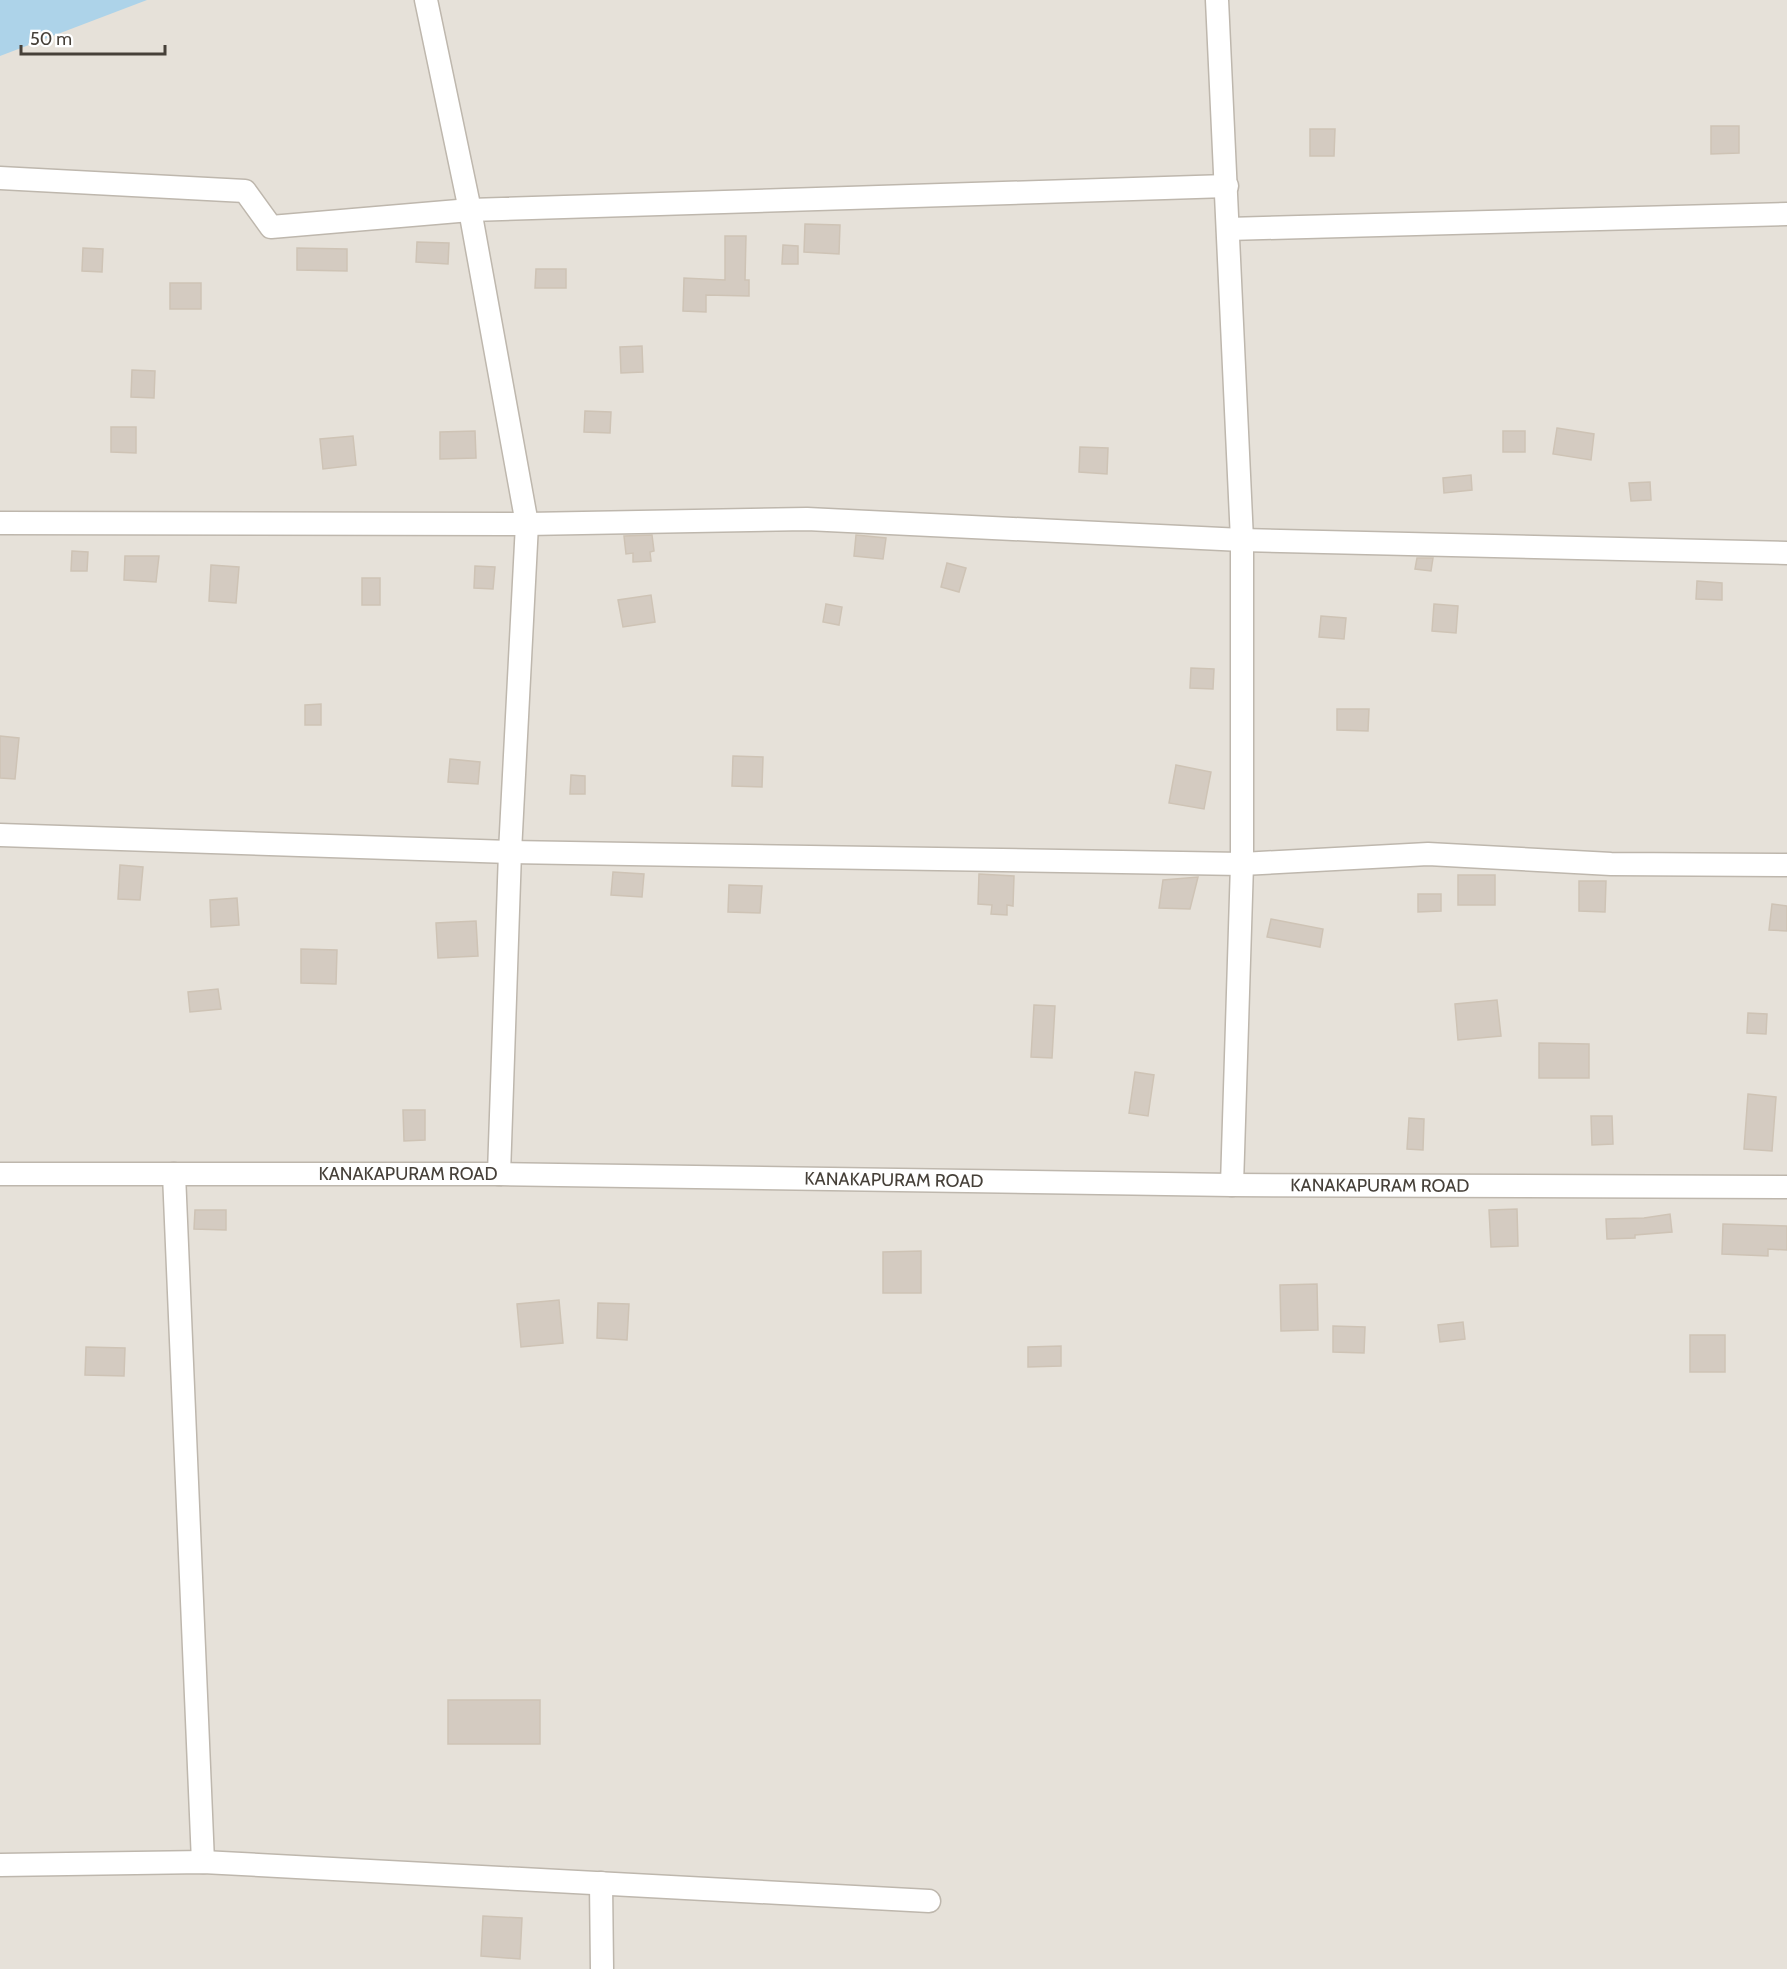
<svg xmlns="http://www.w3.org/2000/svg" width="1787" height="1969" viewBox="0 0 1787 1969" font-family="Cabin,sans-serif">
  <rect width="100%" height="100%" fill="#f3f0ea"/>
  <path fill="#e6e1d9" d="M0 0H1787V1969H0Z"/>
  <path fill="#add3e9" d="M0 0H147L0 56Z"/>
  <path fill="#d4cbc1" stroke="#cec3b5" stroke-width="1.5" d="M1711 126H1739V153L1711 154Z
    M1310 129H1335L1334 156H1310Z
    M805 224 840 225 839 254 804 252Z
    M725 236H746L745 280H749V296L706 295V312L683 311 684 278 725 280Z
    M417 242 449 243 448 264 416 262Z
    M783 245 798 246V264H782Z
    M83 248 103 249 102 272 82 271Z
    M297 248 347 249V271L297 270Z
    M536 269H566V288H535Z
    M170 283H201V309H170Z
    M642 346 643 372 621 373 620 347Z
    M132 370 155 371 154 398 131 397Z
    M585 411 611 412 610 433 584 432Z
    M111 427H136V453L111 452Z
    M1557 428 1594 434 1591 460 1553 454Z
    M475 431 476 458 440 459V432Z
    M1503 431H1525V452H1503Z
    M353 436 356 465 323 469 320 439Z
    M1080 447 1108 448 1107 474 1079 472Z
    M1471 475 1472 490 1444 493 1443 478Z
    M1650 482 1651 500 1631 501 1629 483Z
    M652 535 654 551 650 552 651 561 633 562V553L626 554 624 536Z
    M856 535 886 538 883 559 854 556Z
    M72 551 88 552 87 571H71Z
    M125 556H159L156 582 124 580Z
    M1417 558H1433L1431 571 1415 569Z
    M947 563 966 568 959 592 941 587Z
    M211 565 239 567 236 603 209 601Z
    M475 566 495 567 493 589 474 588Z
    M362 578H380V605H362Z
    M1697 581 1722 583V600L1696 599Z
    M651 595 655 622 623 627 618 600Z
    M826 604 842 607 839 625 823 622Z
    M1434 604 1458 606 1456 633 1432 631Z
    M1321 616 1346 618 1344 639 1319 637Z
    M1191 668 1214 669 1213 689 1190 688Z
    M321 704V725H305V705Z
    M1337 709H1369L1368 731 1337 730Z
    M0 736 19 738 15 779 0 778Z
    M733 756 763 757 762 787 732 786Z
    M450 759 480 762 478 784 448 782Z
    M1176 765 1211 772 1204 809 1169 803Z
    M571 775 585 776V794H570Z
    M120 865 143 867 140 900 118 899Z
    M613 872 644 874 642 897 611 895Z
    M979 874 1014 876 1013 906 1007 905V915L991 914 992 905 978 904Z
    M1458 875H1495V905H1458Z
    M1198 877 1190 909 1159 908 1163 880Z
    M1579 881H1606L1605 912 1579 911Z
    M729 885 762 886 760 913 728 912Z
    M1418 894H1441V911L1418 912Z
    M237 898 239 925 211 927 210 900Z
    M1772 904 1787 906V931L1769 930Z
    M1271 919 1323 929 1320 947 1267 937Z
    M476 921 478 956 438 958 436 923Z
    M301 949 337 950 336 984 301 983Z
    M218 989 221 1009 190 1012 188 992Z
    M1497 1000 1501 1036 1458 1040 1455 1004Z
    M1034 1005 1055 1006 1052 1058 1031 1057Z
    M1748 1013 1767 1014 1766 1034 1747 1033Z
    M1539 1043 1589 1044V1078H1539Z
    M1135 1072 1154 1075 1148 1116 1129 1113Z
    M1748 1094 1776 1097 1772 1151 1744 1149Z
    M403 1110H425V1140L404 1141Z
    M1591 1116H1612L1613 1144 1592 1145Z
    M1409 1118 1424 1119 1423 1150 1407 1149Z
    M1517 1209 1518 1246 1491 1247 1489 1210Z
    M195 1210H226V1230L194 1229Z
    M1670 1214 1672 1232 1635 1235V1238L1607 1239 1606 1219 1644 1218Z
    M1723 1224 1787 1226V1250L1768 1249V1256L1722 1254Z
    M921 1251V1293H883V1252Z
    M1317 1284 1318 1330 1281 1331 1280 1285Z
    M559 1300 563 1343 521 1347 517 1304Z
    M598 1303 629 1304 627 1340 597 1338Z
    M1463 1322 1465 1339 1440 1342 1438 1325Z
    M1333 1326 1365 1327 1364 1353 1333 1352Z
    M1690 1335H1725V1372H1690Z
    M1061 1346V1366L1028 1367V1347Z
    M86 1347 125 1348 124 1376 85 1375Z
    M448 1700H540V1744H448Z
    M483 1916 522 1918 520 1959 481 1956Z"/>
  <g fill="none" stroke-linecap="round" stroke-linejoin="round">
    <defs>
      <g id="minor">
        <path d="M426 0 470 210 527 524 510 852 499 1174"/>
        <path d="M1217 0 1242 540V864L1232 1185"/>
        <path d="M0 178 245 191 271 227 470 210 1227 186"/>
        <path d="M1228 229 1787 214"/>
        <path d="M0 523 527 524 807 519 1242 540 1787 553"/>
        <path d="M0 835 510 852 1242 864 1428 854 1611 864 1787 865"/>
        <path id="s1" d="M0 1174H499L1232 1185 1787 1187"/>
        <path d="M174 1174 203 1862"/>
        <path d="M0 1865 203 1862 929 1901"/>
        <path d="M601 1883 602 1969"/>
      </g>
    </defs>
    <use href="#minor" stroke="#beb7ad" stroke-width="25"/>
    <use href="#minor" stroke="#fff" stroke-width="22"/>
  </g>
  <g text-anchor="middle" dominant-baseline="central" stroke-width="5" stroke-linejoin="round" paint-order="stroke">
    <g font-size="18" fill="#464039" stroke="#fff">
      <text stroke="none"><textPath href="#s1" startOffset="408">KANAKAPURAM ROAD</textPath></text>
      <text stroke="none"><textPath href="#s1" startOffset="894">KANAKAPURAM ROAD</textPath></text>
      <text stroke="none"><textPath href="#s1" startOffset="1380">KANAKAPURAM ROAD</textPath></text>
    </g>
  </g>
  <path d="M21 45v9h144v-9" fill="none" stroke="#464039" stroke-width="3"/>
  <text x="30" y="45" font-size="18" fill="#464039" stroke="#ffffff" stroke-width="4.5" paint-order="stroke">50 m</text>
</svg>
